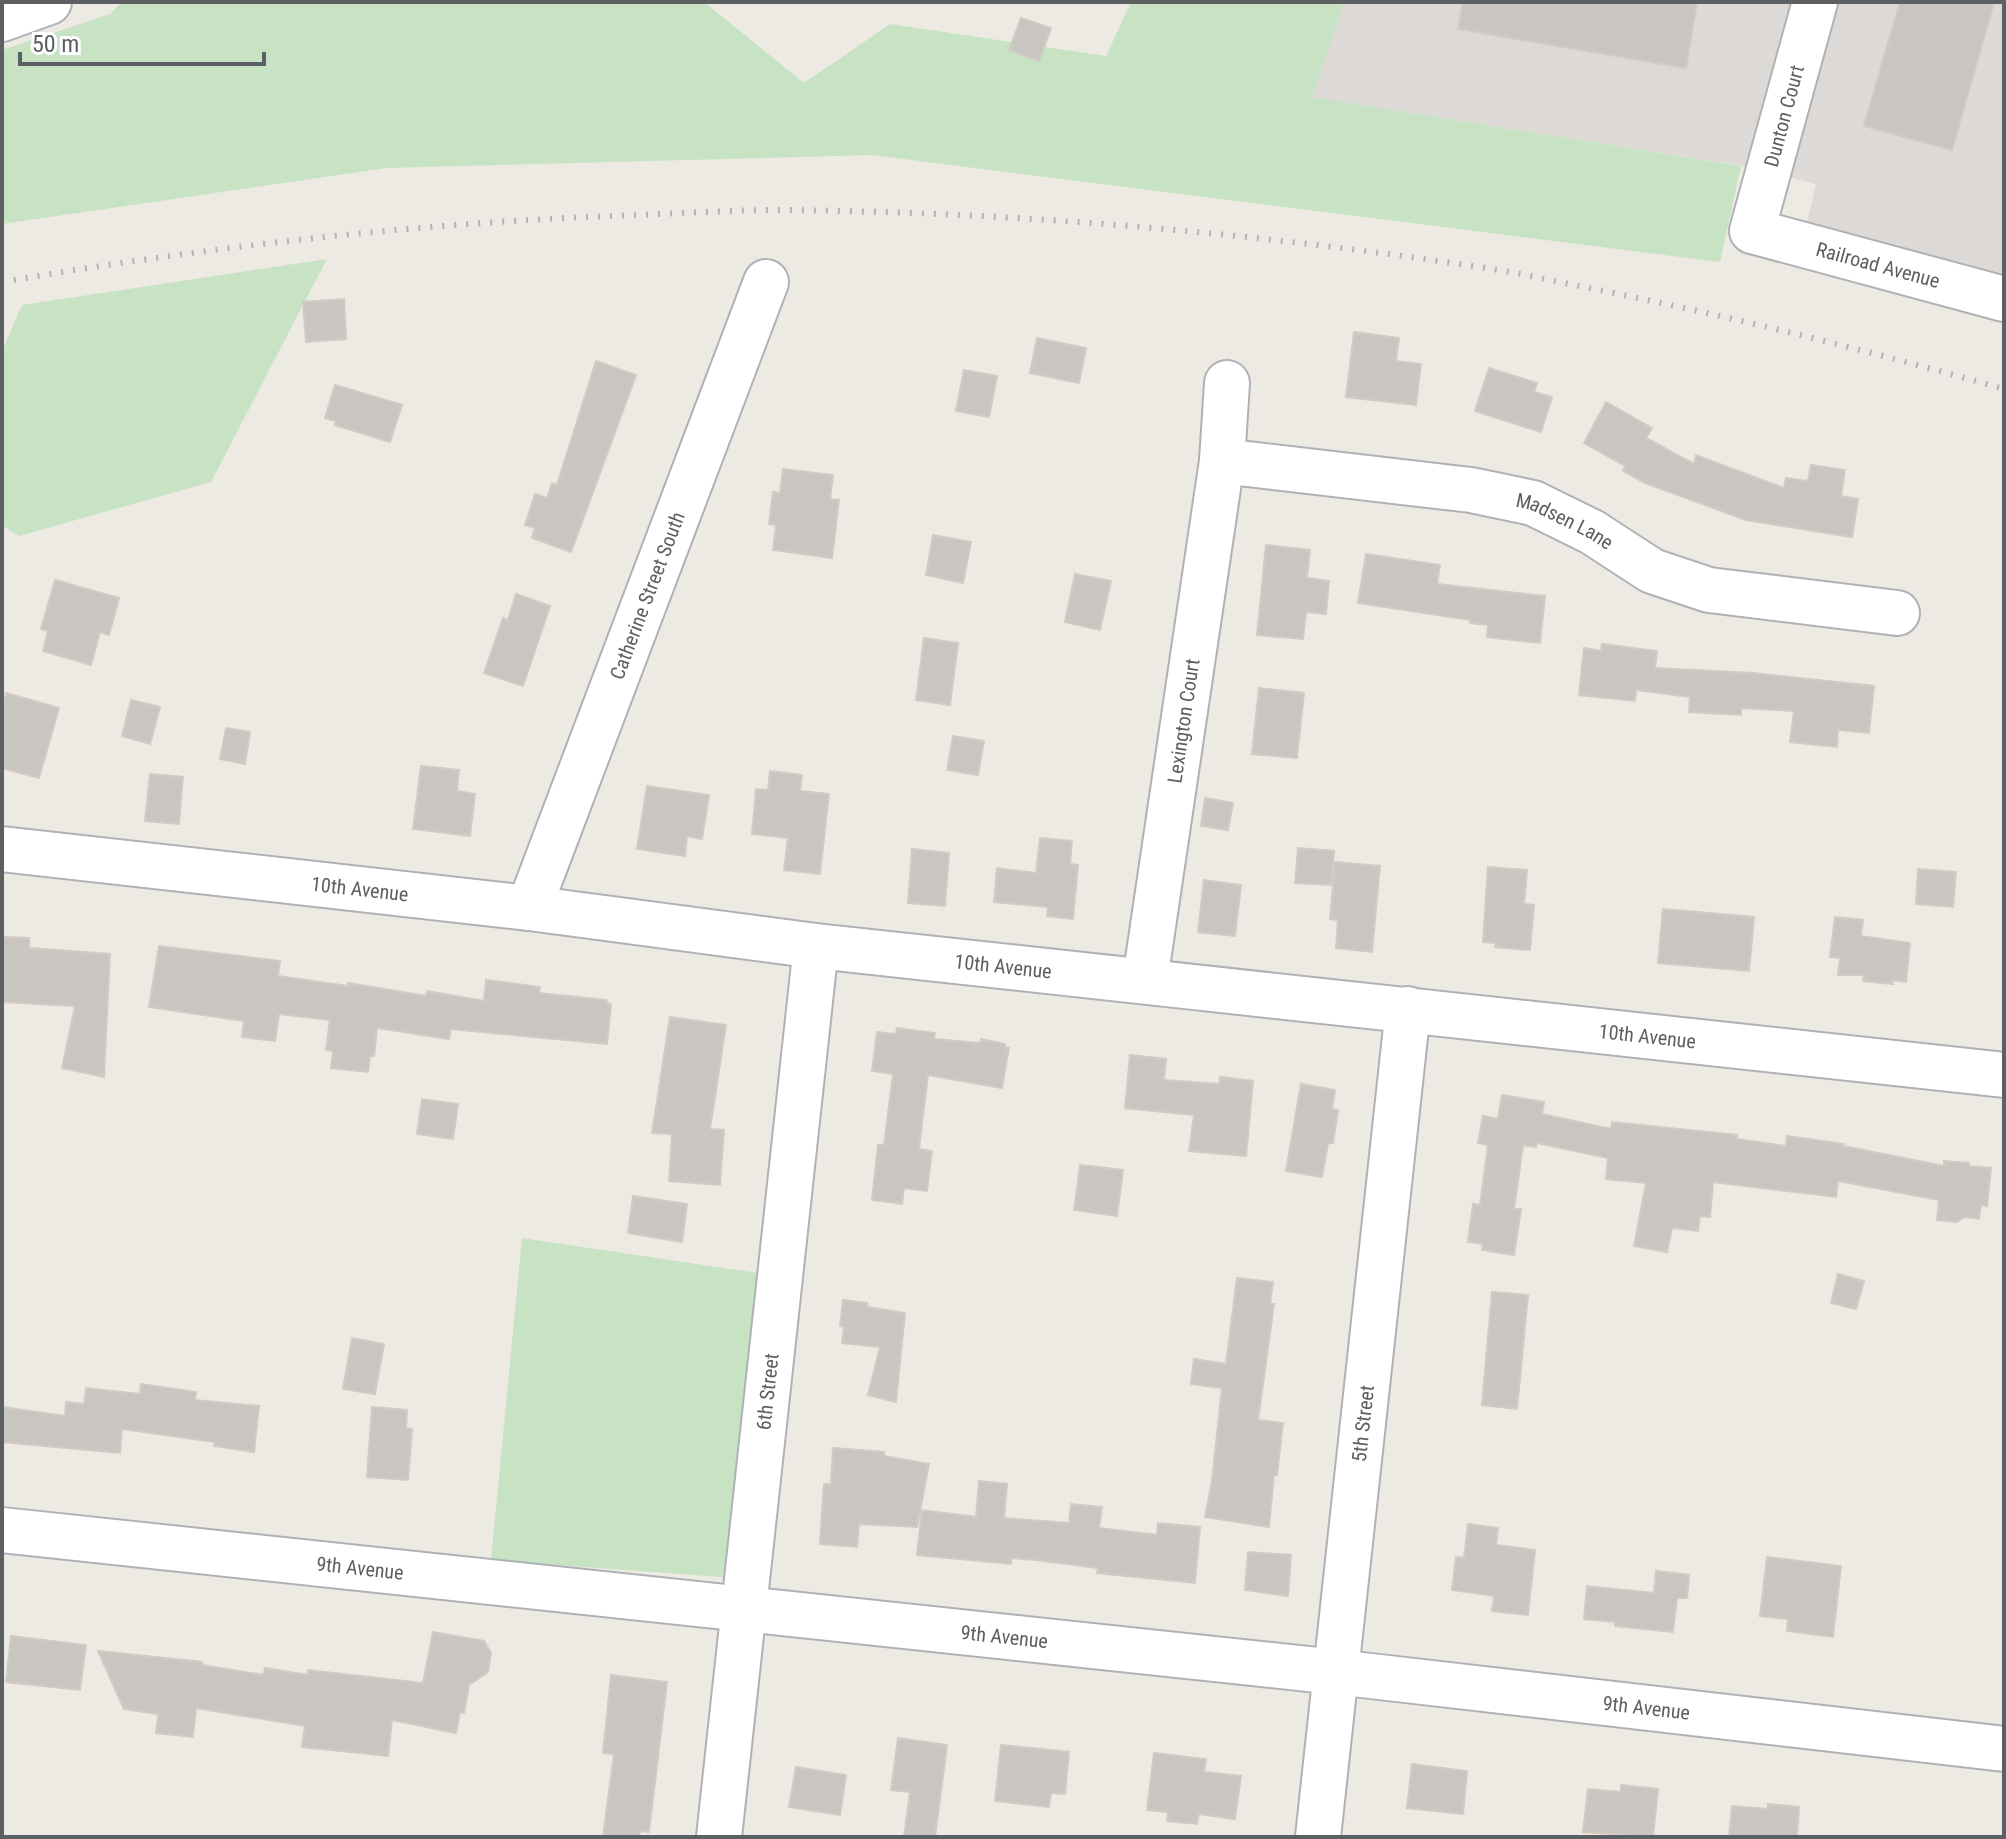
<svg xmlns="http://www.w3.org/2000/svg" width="2006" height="1839" viewBox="0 0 2006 1839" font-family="'Roboto Condensed',sans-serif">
  <rect width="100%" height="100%" fill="#edeae4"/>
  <path fill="#dcd9d6" d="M1344 2H2004V284L1806 227 1816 184 1750 167 1311 97Z"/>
  <path fill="#c7e3c3" d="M122 2H704L804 83 890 24 1106 56 1131 2H1344L1312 97 1741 166 1720 262 872 155 387 168 2 224V50L110 14Z
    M327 259 211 482 19 536 2 525V351L22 305Z
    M522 1238 764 1274 734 1578 491 1560Z"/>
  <path fill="#c9c5c0" stroke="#d1cbc3" stroke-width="2" d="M1463 2H1697L1686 68 1458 29Z
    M1900 2H1994L1952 150 1864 126Z
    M1021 18 1051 28 1039 61 1009 50Z
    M344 299 346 339 306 342 303 302Z
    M1354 332 1399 338 1396 361 1421 364 1416 405 1346 397Z
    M1037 338 1086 348 1079 383 1030 373Z
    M596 361 636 375 571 552 532 538 535 528 525 525 535 494 547 498 552 483 557 485Z
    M1489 368 1537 383 1534 392 1552 397 1541 432 1475 411Z
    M964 370 997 376 989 417 956 411Z
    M335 385 402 405 390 442 335 425 336 421 325 418Z
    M1606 402 1652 428 1646 438 1694 464 1696 455 1784 488 1786 478 1808 481 1811 465 1845 470 1841 496 1858 499 1852 537 1746 520 1645 483 1623 471 1625 466 1584 443Z
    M783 469 833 475 830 499 839 500 832 558 773 550 776 525 769 524 773 492 780 493Z
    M933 535 971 542 963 583 926 575Z
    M1266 545 1310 550 1307 578 1329 581 1326 614 1306 612 1303 639 1257 635Z
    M1366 554 1440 565 1437 584 1545 596 1540 643 1487 637 1488 625 1470 623V620L1358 603Z
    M1075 574 1111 581 1100 630 1065 622Z
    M55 580 119 598 109 635 100 632 91 665 43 651 48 631 41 629Z
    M516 594 550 606 523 686 484 673 503 618 508 620Z
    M924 638 958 643 950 705 916 700Z
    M1602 644 1657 651 1655 668 1753 673 1874 686 1869 733 1838 730 1837 747 1790 742 1794 711 1741 708V715L1689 712 1690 697 1636 690 1635 701 1579 695 1584 648 1601 651Z
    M1259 688 1304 693 1297 758 1252 754Z
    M6 693 59 708 39 778 2 768V709Z
    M131 700 160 707 150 744 122 736Z
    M226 728 250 732 245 764 220 759Z
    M953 736 984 741 978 775 947 770Z
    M421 766 459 770 457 791 475 794 470 836 413 829Z
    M770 771 802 775 800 791 829 794 820 874 784 870 788 838 752 834 756 789 768 790Z
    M150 774 183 777 179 824 145 821Z
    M647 786 709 795 702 839 687 836 685 856 637 849Z
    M1205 798 1233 803 1228 830 1201 826Z
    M1040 838 1072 841 1070 864 1078 865 1073 919 1047 916 1048 907 994 902 997 868 1036 873Z
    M1298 848 1334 851 1331 885 1295 883Z
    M912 849 949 853 945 906 908 903Z
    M1335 862 1380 866 1372 952 1336 948 1338 920 1330 919Z
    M1488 867 1527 870 1524 904 1534 905 1530 950 1495 947 1496 943 1483 942Z
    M1918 869 1956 872 1953 907 1916 904Z
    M1204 880 1241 885 1235 936 1198 932Z
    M1663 909 1754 917 1749 971 1658 963Z
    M1835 917 1863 920 1861 936 1910 943 1906 982 1892 980 1893 984 1863 981 1864 975H1838L1840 958 1830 957Z
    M2 937 29 938V948L110 954 104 1077 62 1068 75 1006 2 1002Z
    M159 946 280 961 278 976 348 986V983L426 996 427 991 484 1001 486 980 540 987 539 993 607 1000 606 1003 611 1004 607 1044 451 1029 449 1039 377 1028 374 1056H370L368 1072 331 1068 333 1051 326 1050 330 1020 279 1014 275 1041 242 1037 244 1021 149 1007Z
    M670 1017 726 1025 710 1129 724 1130 720 1185 669 1181 672 1134 652 1133Z
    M897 1028 935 1033 934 1039 980 1043 981 1039 1005 1044V1047L1009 1048 1002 1088 928 1075 919 1149 932 1151 927 1191 904 1188 902 1204 872 1200 878 1145H884L893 1074 872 1071 877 1032 896 1034Z
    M1130 1055 1166 1059 1164 1080 1220 1084V1077L1253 1081 1246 1156 1189 1151 1194 1115 1125 1108Z
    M1301 1084 1335 1090 1332 1109 1338 1110 1333 1143H1328L1322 1177 1286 1171Z
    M1502 1095 1544 1102 1542 1114 1611 1129 1612 1122 1737 1135V1139L1786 1146 1787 1136 1844 1144 1843 1146 1944 1166V1161L1969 1163V1166L1991 1168 1987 1206 1981 1205 1979 1219 1964 1217 1957 1222 1937 1220 1939 1200 1838 1181 1836 1197 1713 1182 1710 1217 1700 1216 1698 1231 1672 1228 1667 1252 1634 1246 1646 1183 1606 1179 1608 1158 1537 1143 1536 1147 1523 1145 1514 1209H1521L1514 1255 1482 1250 1483 1244 1468 1242 1473 1204 1480 1205 1488 1145 1478 1143 1483 1116 1498 1119Z
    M422 1099 458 1104 453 1139 417 1134Z
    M1080 1165 1123 1170 1117 1216 1074 1210Z
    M633 1196 687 1204 682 1242 628 1233Z
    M1838 1274 1864 1281 1856 1309 1831 1303Z
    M1237 1278 1273 1282 1270 1304H1274L1258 1420 1283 1423 1277 1475H1274L1269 1527 1205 1517 1212 1481 1222 1388 1191 1384 1194 1359 1226 1364Z
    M1492 1292 1528 1295 1517 1409 1482 1405Z
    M843 1300 867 1303V1307L905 1313 896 1402 868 1395 880 1347 842 1343 844 1327 840 1326Z
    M352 1338 384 1344 375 1394 343 1389Z
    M141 1384 196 1392 195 1400 259 1406 254 1452 214 1446 215 1442 122 1429 120 1453 2 1442V1407L65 1416 66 1402 84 1404 86 1388 140 1394Z
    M372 1407 407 1410 406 1428 412 1429 408 1480 367 1477Z
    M833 1448 884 1452V1456L929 1464 917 1527 859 1524 857 1547 820 1544 824 1484H831Z
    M979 1481 1007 1484 1004 1518 1069 1523 1071 1504 1102 1507 1099 1528 1157 1535 1158 1523 1200 1527 1195 1583 1097 1573 1098 1568 1036 1560 1011 1558V1564L917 1555 922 1510 976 1517Z
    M1468 1524 1498 1528 1496 1545 1535 1550 1528 1615 1492 1611 1494 1596 1452 1590 1456 1557 1464 1558Z
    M1248 1552 1291 1555 1288 1596 1245 1590Z
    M1767 1557 1841 1566 1833 1637 1787 1631 1788 1619 1760 1616Z
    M1656 1571 1689 1575 1687 1598H1677L1673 1632 1615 1626V1622L1584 1619 1587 1586 1654 1593Z
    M433 1632 484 1641 491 1653 488 1672 469 1685 464 1713 460 1712 456 1733 392 1720 388 1756 302 1747 305 1726 196 1708 193 1737 156 1733 158 1714 124 1709 98 1651 202 1662V1665L264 1675 265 1668 308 1675V1670L423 1683Z
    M11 1636 86 1645 80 1690 6 1682Z
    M611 1675 667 1682 649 1832 640 1831 639 1837H603L614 1754 603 1753Z
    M898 1738 947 1745 935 1837H904L910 1792 891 1790Z
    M1001 1745 1069 1752 1065 1794 1051 1793 1049 1807 995 1801Z
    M1154 1753 1206 1759 1204 1772 1241 1776 1235 1819 1199 1814 1197 1824 1167 1821 1168 1812 1147 1810Z
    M1412 1764 1467 1771 1463 1814 1407 1808Z
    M796 1767 846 1775 840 1815 789 1807Z
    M1621 1785 1658 1789 1653 1837 1583 1832 1588 1789 1621 1792Z
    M1768 1804 1799 1807 1797 1837H1729L1732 1806 1768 1809Z"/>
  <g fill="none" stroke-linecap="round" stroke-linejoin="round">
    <defs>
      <g id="minor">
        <path id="s1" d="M1815 2 1752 231 2004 299"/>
        <path d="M2 19 49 2"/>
        <path id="s2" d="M1222 461 1471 490 1533 503 1592 532 1652 571 1709 590 1897 613"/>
        <path id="s3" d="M2 849 529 908 816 946 2004 1075"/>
        <path id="s4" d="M529 908 766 282"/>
        <path id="s5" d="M1145 980 1222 461 1227 383"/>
        <path id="s6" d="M2 1530 1336 1672 2004 1749"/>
        <path id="s7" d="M719 1837 816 946"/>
        <path id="s8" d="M1318 1837 1408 1009"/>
      </g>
    </defs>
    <use href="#minor" stroke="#afb2b5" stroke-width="48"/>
    <use href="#minor" stroke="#fff" stroke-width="44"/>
    <path stroke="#b2b3b3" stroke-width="6" stroke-dasharray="2 10" stroke-linecap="butt" d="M2 282C213 246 424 222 638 215 686 213 733 210 781 210 1014 212 1248 232 1479 267 1516 272 1553 281 1589 288 1729 316 1867 350 2004 389"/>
  </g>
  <g text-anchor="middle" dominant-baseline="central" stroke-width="6" stroke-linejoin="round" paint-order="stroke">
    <g font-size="20" fill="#5c6063" stroke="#fff">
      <text transform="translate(1784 116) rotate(-75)">Dunton Court</text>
      <text stroke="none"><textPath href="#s1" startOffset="368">Railroad Avenue</textPath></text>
      <text stroke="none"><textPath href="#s2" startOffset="350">Madsen Lane</textPath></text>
      <text stroke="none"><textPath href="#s4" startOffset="334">Catherine Street South</textPath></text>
      <text stroke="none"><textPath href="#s5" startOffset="262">Lexington Court</textPath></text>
      <text stroke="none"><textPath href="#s3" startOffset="360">10th Avenue</textPath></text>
      <text stroke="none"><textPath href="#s3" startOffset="1008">10th Avenue</textPath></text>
      <text stroke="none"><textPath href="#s3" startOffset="1656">10th Avenue</textPath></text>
      <text stroke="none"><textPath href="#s7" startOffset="448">6th Street</textPath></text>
      <text stroke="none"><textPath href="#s8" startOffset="416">5th Street</textPath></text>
      <text stroke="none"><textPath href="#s6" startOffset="360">9th Avenue</textPath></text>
      <text stroke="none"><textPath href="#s6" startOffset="1008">9th Avenue</textPath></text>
      <text stroke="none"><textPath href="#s6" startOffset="1654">9th Avenue</textPath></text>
    </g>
  </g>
  <rect width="2006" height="1839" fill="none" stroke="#5c6063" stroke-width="8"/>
  <path d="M20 52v12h244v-12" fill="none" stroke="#5c6063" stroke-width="4"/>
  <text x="32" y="52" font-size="24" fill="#5c6063" stroke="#ffffff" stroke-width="6" paint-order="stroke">50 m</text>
</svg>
